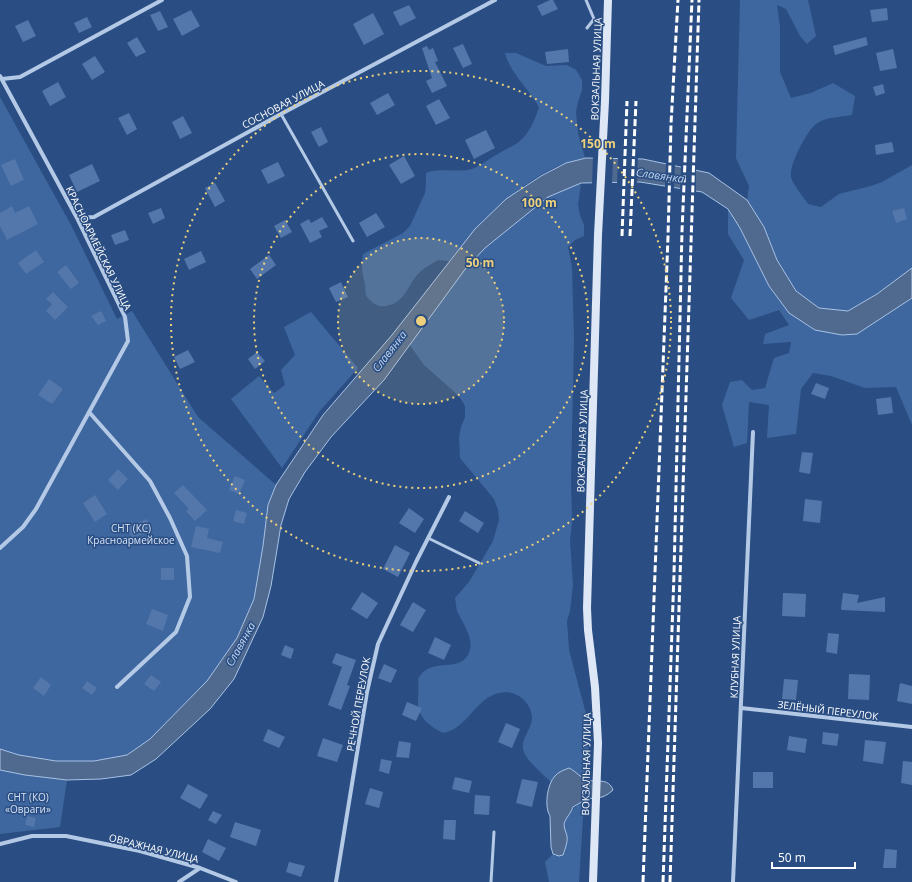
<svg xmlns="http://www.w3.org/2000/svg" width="912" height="882" viewBox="0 0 912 882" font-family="'Open Sans',sans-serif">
  <rect width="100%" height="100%" fill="#2a4e83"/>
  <path fill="#3f679f" d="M740 0H808L816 36 807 44 800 36 786 9 777 5 780 27V72L791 98 811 93 833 83 855 96 852 115C841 117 825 117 816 124 806 132 789 165 791 177 792 183 804 198 808 204L821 207 839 194 871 186 882 182 912 165V268L877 294 848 311 819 308 796 291 777 260 764 227 747 200 749 186 736 158Z
    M505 53H516L546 66 567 65 576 70 582 80V90L578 102 576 112 578 133 585 158C579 160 571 161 565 163 515 184 482 221 449 261L438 260C432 264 425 267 420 272 407 284 407 302 386 306 378 307 373 304 368 298 364 294 366 289 365 284 362 273 361 265 363 254L403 233 410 226 425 193 426 183V173C440 168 454 172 468 170 479 168 488 159 498 154 507 148 517 145 524 137 531 129 536 117 539 107 529 89 510 73 505 53Z
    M0 97 71 225 117 319 132 311 198 417 276 485 268 505 263 546 254 599 237 638 208 681 150 739 127 755 94 761H56L19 755 0 749Z
    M581 183 578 205 580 215 584 225V236L575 240 568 247 572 267 574 338 571 480 572 523 570 540 573 585 570 611 567 621 569 650 589 725 588 781 577 775 573 770 569 768C560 771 555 774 551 782 543 774 525 760 523 749 521 738 533 727 532 717 530 698 511 687 493 695 477 702 469 720 454 729 451 731 446 732 443 733 430 726 418 718 418 702 418 693 419 689 418 679 420 676 422 672 426 670 440 661 459 670 468 655 476 640 463 624 457 611 456 607 456 602 455 598L469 582 493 541 499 520 498 510 494 499 460 458 459 437 461 427 465 417V406L459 396 424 365 409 344 466 268 485 248 547 197Z
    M728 209 740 228 769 286 789 313 857 334 912 298V425L896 387 865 388 831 376 813 373 801 389 796 434 767 438 769 405 749 402 747 443 734 447 722 405 730 382 742 380 752 390 765 388 774 358 789 353 791 342 763 344 765 334 789 325 779 310 749 320 731 298 744 260 728 234Z
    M311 312 358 368 319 412 282 468 231 399 259 376 274 393 285 385 281 370 295 355 284 327Z
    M0 770 25 775 67 780 60 827 0 834Z
    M584 800 579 882H549L545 862 553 854 555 856 566 846C567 837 564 832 564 824 565 815 577 805 584 800Z"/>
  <path fill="#50698f" stroke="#a8c3e6" d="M586 158 643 159 709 173 747 200 764 227 777 260 796 291 819 308 848 311 877 294 912 268V298L857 334 842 335 815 330 789 313 769 286 740 228 728 209 702 192 640 182 581 183 548 197 485 248 466 268 384 380 331 437 305 472 289 499 281 525 271 586 263 617 234 679 210 709 156 759 131 775 101 779 67 780 25 775 0 770V749L19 755 56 761H94L127 755 150 739 207 681 237 638 254 599 263 546 268 505 276 485 323 415 392 335 475 229 506 199 541 176 566 163Z
    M569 768C576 771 580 778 588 780 597 783 608 777 613 790 601 801 597 796 585 800 581 802 577 805 573 807 571 813 565 819 564 824 564 828 566 832 567 836 568 842 565 849 563 855L559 856 553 854 551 847 550 816C544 807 547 784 555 776 558 772 564 770 569 768Z"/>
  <path fill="#2a4e83" d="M593 156 613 157 612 184 592 185Z
    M618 157H638L637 184H617Z
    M666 162 675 164 674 190 665 188Z
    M681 165 696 168V193L680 191Z"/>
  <path fill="#5377ab" d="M550 0H553L558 9 542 16 537 6Z
    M409 5 416 18 400 26 393 12Z
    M887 8 888 20 872 22 870 10Z
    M191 10 200 26 182 36 173 19Z
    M160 11 168 27 158 31 150 15Z
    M373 13 384 34 364 45 353 24Z
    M87 17 92 27 79 33 74 23Z
    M28 20 36 36 23 42 15 26Z
    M137 37 146 52 136 57 127 43Z
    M866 37 868 45 835 55 833 46Z
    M463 44 472 64 463 68 453 48Z
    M427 46 429 50 433 48 438 61 435 62 447 86 432 93 426 81 432 78 422 48Z
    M568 49 569 62 547 64 545 52Z
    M893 49 897 68 880 71 876 53Z
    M95 56 105 72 92 80 82 64Z
    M58 82 66 97 50 106 42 91Z
    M883 84 885 93 876 96 873 87Z
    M388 93 395 105 377 115 370 103Z
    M439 99 450 118 436 125 426 106Z
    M129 113 137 129 127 135 118 118Z
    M183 116 192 133 180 139 172 122Z
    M321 127 328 142 319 147 311 132Z
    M486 130 495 148 474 159 465 140Z
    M892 142 894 152 876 155 875 145Z
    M404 156 415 176 401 184 389 165Z
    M15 159 24 180 11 186 1 165Z
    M278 162 285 176 268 184 261 170Z
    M92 164 100 181 77 192 69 175Z
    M215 183 225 201 215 207 205 188Z
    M12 206 15 213 29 206 38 224 7 240 0 226V213Z
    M161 208 165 218 153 224 148 213Z
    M904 208 907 219 896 223 892 211Z
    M376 213 385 227 367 237 359 223Z
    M322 217 328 227 319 231 322 237 310 243 300 224 309 219 311 223Z
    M285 220 292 232 281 238 274 226Z
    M125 230 129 240 115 245 111 235Z
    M36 250 44 262 26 274 18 263Z
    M201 251 206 262 189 270 184 259Z
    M269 255 276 265 257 279 250 269Z
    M66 265 79 283 71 289 57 272Z
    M341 282 348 297 336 302 329 288Z
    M53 292 68 307 55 320 46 311 52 304 46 299Z
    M101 311 106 321 98 325 91 316Z
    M188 350 195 362 180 369 174 357Z
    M257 352 265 361 255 369 248 359Z
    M49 379 63 389 52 404 38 395Z
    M816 383 829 388 825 399 811 394Z
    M891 397 893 413 878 415 876 399Z
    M802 452 813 453 810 474 799 472Z
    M118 469 128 479 118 490 108 480Z
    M235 476 245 480 239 494 229 490Z
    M183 485 207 510 195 521 186 511 189 509 174 493Z
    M95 495 107 514 95 522 83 503Z
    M805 499 822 501 820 523 803 521Z
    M409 508 424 519 415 533 399 523Z
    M236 510 247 513 244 524 233 521Z
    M465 511 484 523 478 533 459 521Z
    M147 519 151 531 132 538 127 527Z
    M196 526 209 529 207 538 223 542 220 553 191 547Z
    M395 545 410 553 398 577 383 569Z
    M161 568H174V580H161Z
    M362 592 378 603 367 619 351 609Z
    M783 593 806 594 805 617 782 616Z
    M843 593 859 595 857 603 885 597V612L842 610 841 609Z
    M413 602 426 610 413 632 400 625Z
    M152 609 168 615 163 631 146 624Z
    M828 633 839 634 837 654 826 652Z
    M435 637 451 645 444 660 428 653Z
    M285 645 294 649 291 659 281 655Z
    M336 653 356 660 347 685 350 686 341 710 328 705 342 667 332 663Z
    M384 664 397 670 391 683 378 678Z
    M849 674 870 675 869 700 848 699Z
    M151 675 161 682 154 691 144 684Z
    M41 677 51 685 44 696 33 688Z
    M784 679 798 680 796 700 782 699Z
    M87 681 97 688 92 695 82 688Z
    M900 683 912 686V704L897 701Z
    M407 702 422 708 416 721 402 715Z
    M506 723 520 729 512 748 498 742Z
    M268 729 285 737 279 748 263 741Z
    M823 732 839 734 837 746 822 744Z
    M789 736 807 739 805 753 787 750Z
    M323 738 343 745 337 762 317 756Z
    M865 740 886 742 883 764 863 761Z
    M399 741 411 743 409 758 396 757Z
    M381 759 392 761 389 774 379 771Z
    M903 761 912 762V785L901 783Z
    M753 772H773V788H753Z
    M455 777 472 781 469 793 452 789Z
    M522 779 538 782 532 807 516 803Z
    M188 784 208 795 200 809 180 798Z
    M370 788 383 792 379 808 365 804Z
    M475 795 490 796 489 815 474 814Z
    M213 811 222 815 216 824 208 820Z
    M27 816 36 818 34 827 25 825Z
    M444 820H456L455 840 443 839Z
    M235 822 261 830 256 846 230 837Z
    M208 839 226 848 219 861 202 852Z
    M885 849 897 850 896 868H883Z
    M289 862 305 866 301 877 286 872Z"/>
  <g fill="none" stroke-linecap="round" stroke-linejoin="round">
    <path stroke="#b4c9e6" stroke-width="3" d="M586 0 594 19 587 28
      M281 114 353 241
      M428 538 479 563
      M491 882 494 832"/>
    <path stroke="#b4c9e6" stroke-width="4" d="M0 76 77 218 125 317 128 341 36 509 23 527 0 548
      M2 79 20 77 162 0
      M77 218 94 217 281 114 495 0
      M89 412 150 481 170 518 187 556 190 597 176 632 117 687
      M741 708 912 727
      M0 844 32 836H66L140 851 200 868 236 882
      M179 882 200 868
      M336 882 367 692 378 644 416 562 449 497
      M733 882 753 432"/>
    <path stroke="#dde7f6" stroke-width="8" d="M593 882 598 743 595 687 588 630 587 608 598 235 605 101 608 0"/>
    <path stroke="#fff" stroke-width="3" stroke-dasharray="7 3" stroke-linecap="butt" d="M622 236 627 101
      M630 236 636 101
      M643 882 668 237 671 124 678 0
      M663 882 674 574 682 231 692 0
      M670 882 699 0"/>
  </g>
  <circle cx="421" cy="321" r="83" fill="#edd07b" fill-opacity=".12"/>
  <g fill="none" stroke="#edd07b" stroke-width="2" stroke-dasharray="2 4">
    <circle cx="421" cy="321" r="83"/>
    <circle cx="421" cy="321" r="167"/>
    <circle cx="421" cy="321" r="250"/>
  </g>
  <g text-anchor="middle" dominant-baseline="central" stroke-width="3" stroke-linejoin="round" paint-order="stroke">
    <g font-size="10" fill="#fff" stroke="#2a4e83">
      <text transform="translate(596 69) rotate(-88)">ВОКЗАЛЬНАЯ УЛИЦА</text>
      <text transform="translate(283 104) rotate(-28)">СОСНОВАЯ УЛИЦА</text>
      <text transform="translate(99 248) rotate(64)">КРАСНОАРМЕЙСКАЯ УЛИЦА</text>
      <text transform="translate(582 441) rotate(-88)">ВОКЗАЛЬНАЯ УЛИЦА</text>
      <text transform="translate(735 657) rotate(-88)">КЛУБНАЯ УЛИЦА</text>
      <text transform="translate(358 704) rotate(-80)">РЕЧНОЙ ПЕРЕУЛОК</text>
      <text transform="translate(828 710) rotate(7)">ЗЕЛЁНЫЙ ПЕРЕУЛОК</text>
      <text transform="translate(586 764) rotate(-89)">ВОКЗАЛЬНАЯ УЛИЦА</text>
      <text transform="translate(154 848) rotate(14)">ОВРАЖНАЯ УЛИЦА</text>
    </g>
    <g font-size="10" fill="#d7e3f5" stroke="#2a4e83">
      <text x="131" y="528">СНТ (КС)<tspan x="131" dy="12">Красноармейское</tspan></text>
      <text x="28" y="797">СНТ (КО)<tspan x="28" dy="12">«Овраги»</tspan></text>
    </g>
    <g font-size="11" font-style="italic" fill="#bfd3ee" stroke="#2a4e83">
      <text transform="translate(660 175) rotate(8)">Славянка</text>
      <text transform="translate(389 351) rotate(-52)">Славянка</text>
      <text transform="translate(240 644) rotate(-61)">Славянка</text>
    </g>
  </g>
  <circle cx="421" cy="321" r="6" fill="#edd07b" stroke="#2a4e83" stroke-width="2"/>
  <g font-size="12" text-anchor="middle" font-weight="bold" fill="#edd07b" stroke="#2a4e83" stroke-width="3" stroke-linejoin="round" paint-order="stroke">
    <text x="598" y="148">150 m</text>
    <text x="539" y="207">100 m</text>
    <text x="480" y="267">50 m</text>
  </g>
  <path d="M772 862v6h83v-6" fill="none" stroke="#ffffff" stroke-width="2"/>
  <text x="778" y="862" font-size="12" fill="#ffffff" stroke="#2a4e83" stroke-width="3" paint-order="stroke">50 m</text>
</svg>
